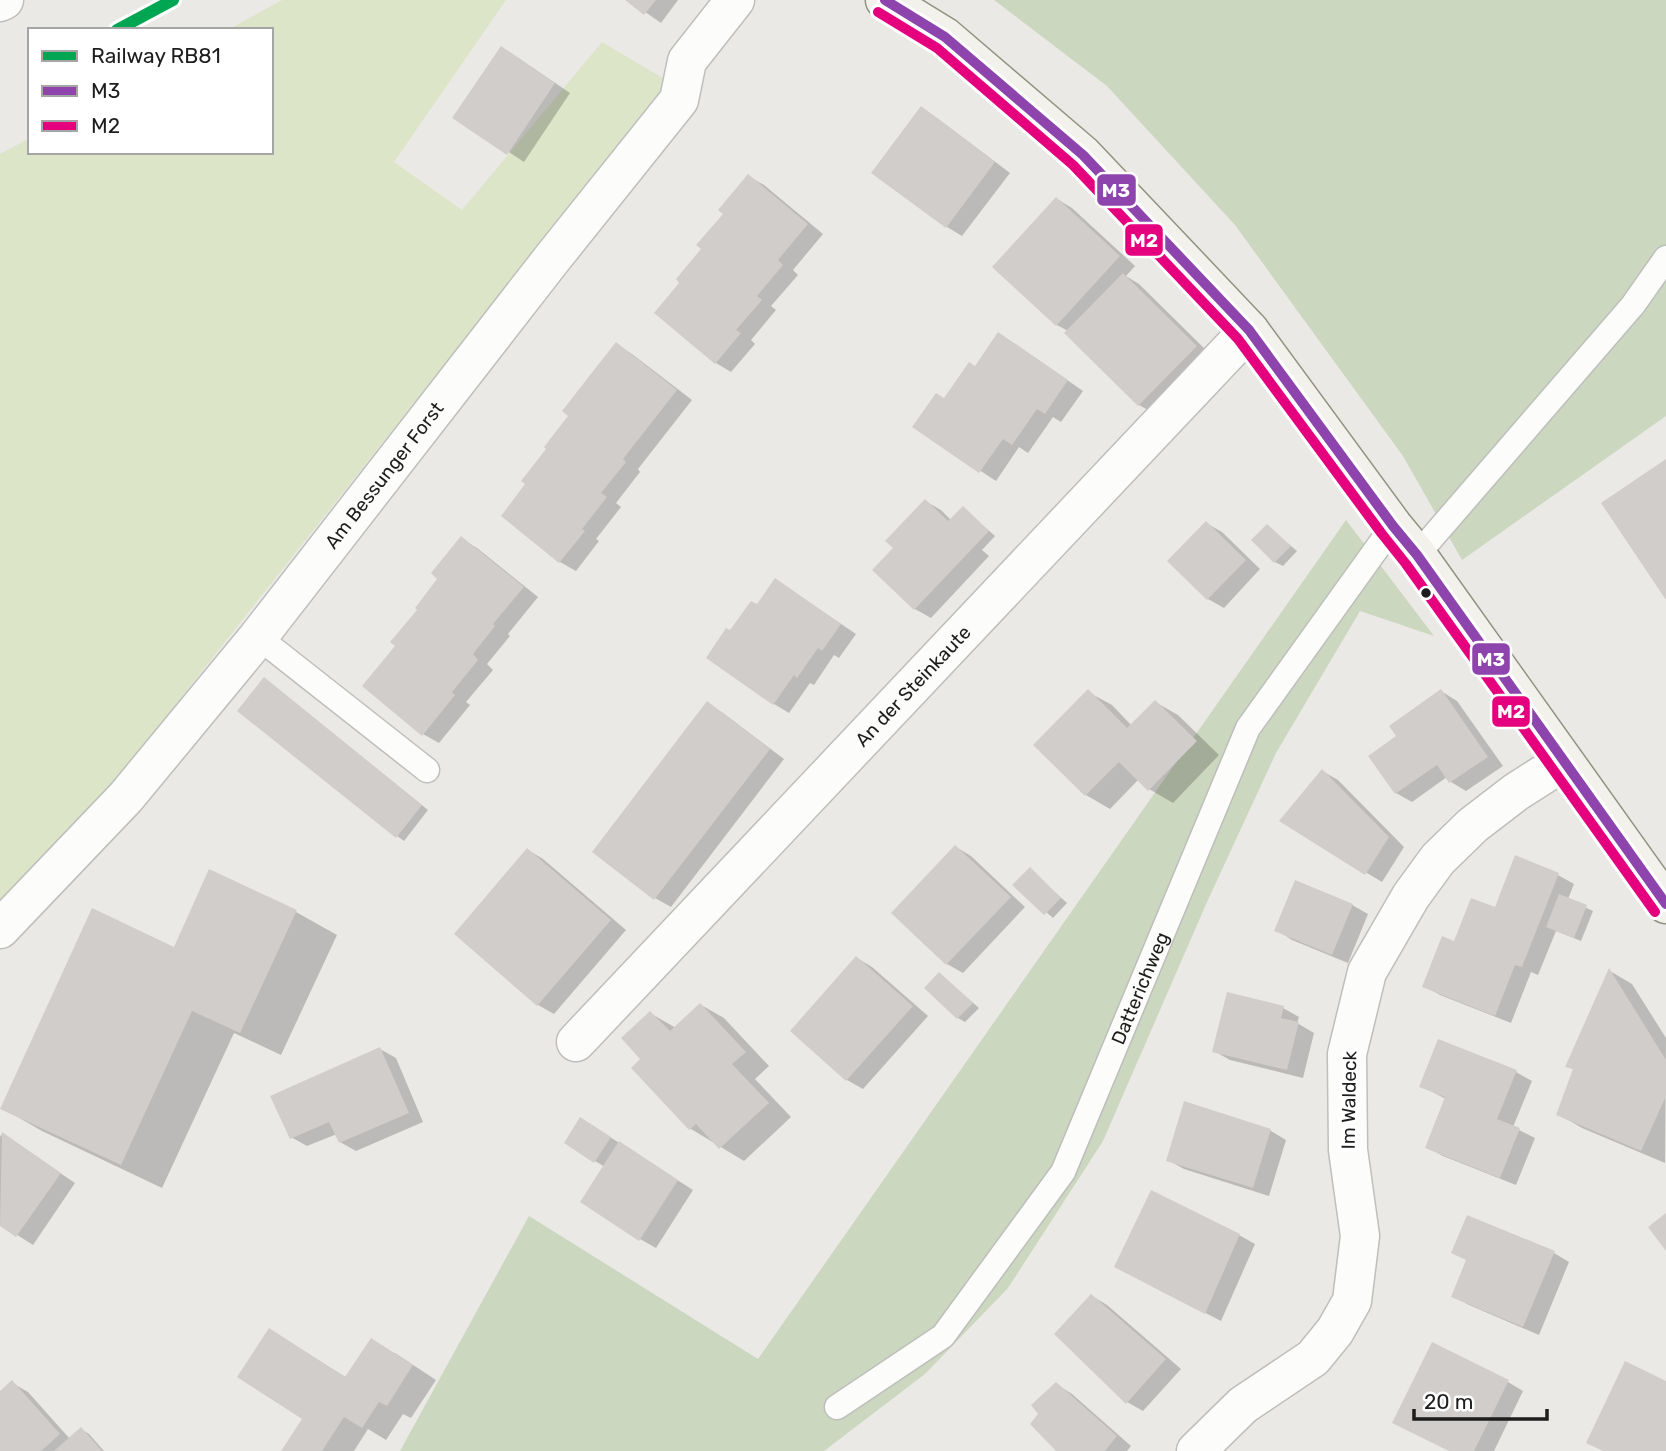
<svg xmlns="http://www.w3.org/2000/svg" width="1666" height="1451" viewBox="0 0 1666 1451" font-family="Rubik,sans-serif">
  <rect width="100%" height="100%" fill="#ebe9e6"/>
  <path fill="#dce5c8" d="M282 0H506L394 162 462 210 602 42 668 81 184 694 0 938V154L30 138V152H271V30H228Z"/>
  <path fill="#cbd7be" d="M994 0H1666V416L1462 560 1403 456 1235 225 1107 86Z
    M1346 520 1434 636 1360 611 1276 753 1207 902 1103 1141 1008 1288 925 1374 824 1451H400L529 1216 758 1359Z"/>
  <path fill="#0003" d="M628 0H678L661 23Z
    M517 57 570 93 524 162 455 117Z
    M922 109 937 118 1010 173 962 236 947 227Z
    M748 176 764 185 823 234 793 270 798 275 771 306 776 310 751 340 755 344 731 372 716 363 657 313 682 283Z
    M1057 199 1072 208 1135 266 1126 276 1139 284 1212 356 1155 414 1139 405 1066 333 1068 331 1057 325Z
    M1014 343 1083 391 1061 422 1053 417 1028 453 1019 447 996 481 914 427 945 400 976 368Z
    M617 345 632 354 692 400 638 469 640 472 616 503 621 507 596 539 599 541 576 571 560 562 503 516 528 484Z
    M925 501 941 510 951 520 963 508 995 536 982 550 989 556 931 618 915 609 895 548Z
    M1206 523 1222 532 1260 569 1224 608 1208 599Z
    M1267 526 1297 551 1283 566 1275 562Z
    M461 539 477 548 538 597 508 634 510 636 487 664 493 670 466 702 470 705 439 743 423 734 397 645 440 579Z
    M776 580 856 634 839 658 834 655 814 685 810 683 789 713 774 704 731 633 757 606Z
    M271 684 428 810 404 841 397 836Z
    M1441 691 1457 701 1503 766 1466 791 1451 782 1447 777 1412 802 1396 793 1399 737Z
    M1088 692 1112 705 1132 726 1155 702 1178 715 1219 755 1173 803 1149 789 1139 779 1110 809 1086 795 1036 745Z
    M708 704 723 713 784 759 671 907 655 898Z
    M1322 771 1338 780 1404 847 1382 882 1281 821Z
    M956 847 971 856 1025 907 963 973 947 964 893 913Z
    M528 850 543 859 626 930 554 1014 538 1005Z
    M1516 858 1558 875 1574 884 1568 899 1593 911 1581 941 1556 931 1538 975 1531 972 1511 1023 1440 995 1425 986 1496 909Z
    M1030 870 1067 903 1053 918 1015 885Z
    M210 872 296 912 337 935 281 1055 234 1033 162 1188 42 1131 2 1108 175 949Z
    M1352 905 1368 914 1348 963 1292 940 1277 930Z
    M857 958 872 967 928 1016 863 1089 847 1080 793 1031Z
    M1610 971 1632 984 1666 1038 1665 1163 1582 1128 1558 1114 1574 1070 1567 1066Z
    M940 974 979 1008 965 1022 958 1018Z
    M701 1005 724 1018 769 1066 755 1079 791 1117 744 1161 691 1129 643 1060 650 1013 676 1028Z
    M1283 1008 1299 1017 1297 1023 1314 1033 1303 1078 1230 1060 1214 1051Z
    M380 1049 396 1058 423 1122 356 1151 340 1142 337 1134 307 1146 291 1137Z
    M1516 1072 1532 1081 1513 1127 1535 1138 1516 1185 1443 1156 1427 1147 1446 1099 1421 1086Z
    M1185 1104 1271 1131 1286 1140 1269 1196 1184 1169 1168 1160Z
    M588 1123 693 1190 656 1248 640 1239 605 1167 595 1161Z
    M2 1134 75 1183 33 1245 0 1224V1137Z
    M1239 1235 1255 1244 1221 1321 1132 1275Z
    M1554 1253 1569 1262 1539 1335 1469 1305 1453 1296Z
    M1092 1296 1107 1305 1181 1369 1143 1411 1127 1402Z
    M270 1330 347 1378 395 1353 436 1380 411 1418 403 1414 386 1440 368 1429 354 1451H283L304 1419Z
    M1508 1382 1523 1391 1494 1451H1450Z
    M12 1383 28 1392 70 1439 81 1429 89 1434 104 1451H0V1392Z
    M1056 1384 1072 1394 1131 1446 1127 1451H1059Z"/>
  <path fill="#d0cdcb" d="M625 0H656L644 15Z
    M501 46 555 83 507 155 452 118Z
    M921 106 995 162 946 228 871 173Z
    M748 174 808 224 778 260 783 265 757 296 762 300 736 330 741 333 715 364 654 313 679 283 676 279 701 249 696 245 723 214 718 210Z
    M1056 197 1120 256 1056 326 992 267Z
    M1123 273 1197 346 1138 406 1064 333Z
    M998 332 1068 380 1045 414 1037 409 1012 445 1003 439 979 473 912 427 936 393 944 398 969 362 975 366Z
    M616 342 677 390 623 459 626 462 601 493 607 497 582 529 585 531 559 563 501 516 525 484 521 481 546 449 544 447 568 416 562 411Z
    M1666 459V600L1601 503Z
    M925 499 948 521 963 506 989 531 914 610 872 570 893 548 885 541Z
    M1206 521 1246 560 1207 600 1167 561Z
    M1267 524 1291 546 1274 563 1251 540Z
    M461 536 524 587 493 624 495 626 473 654 478 660 452 692 455 695 422 736 362 686 395 646 390 642 417 610 415 608 437 579 431 573Z
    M775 578 841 624 822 651 818 648 797 678 794 675 773 705 706 658 726 628 730 630 751 601 757 604Z
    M264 677 422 805 396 838 237 711Z
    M1088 689 1127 728 1155 700 1197 741 1148 791 1119 762 1085 796 1033 745Z
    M1441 689 1488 757 1449 783 1437 765 1395 794 1368 756 1396 736 1389 726Z
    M707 701 770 749 654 900 592 852Z
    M1322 769 1389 837 1365 875 1279 821Z
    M955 845 1011 897 946 965 891 913Z
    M527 848 611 920 537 1006 454 934Z
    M1515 855 1559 873 1522 967 1515 965 1495 1016 1422 987 1442 936 1454 941 1471 898 1495 907Z
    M1030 867 1061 898 1044 915 1012 885Z
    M209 869 297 910 240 1033 192 1011 121 1165 0 1109 92 908 174 947Z
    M1295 880 1353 904 1332 955 1274 931Z
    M1559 894 1587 905 1574 938 1546 927Z
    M856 956 913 1006 846 1081 790 1031Z
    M1609 968 1666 1060V1096L1641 1151 1556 1115 1573 1069 1565 1067Z
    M939 972 973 1003 957 1019 924 988Z
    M1227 992 1284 1006 1281 1018 1299 1022 1287 1070 1212 1052Z
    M700 1003 746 1052 732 1064 769 1103 719 1149 696 1124 689 1130 631 1068 640 1059 621 1038 650 1011 670 1031Z
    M1438 1039 1517 1070 1497 1119 1520 1128 1500 1178 1425 1148 1445 1097 1419 1087Z
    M380 1047 409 1113 339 1143 329 1122 290 1139 270 1096Z
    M1184 1101 1271 1129 1253 1188 1166 1161Z
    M580 1117 611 1137 594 1163 564 1143Z
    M2 1132 61 1173 16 1237 0 1226Z
    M619 1141 678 1180 639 1241 580 1202Z
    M1151 1190 1240 1234 1205 1314 1114 1267Z
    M1666 1213V1251L1648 1227Z
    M1467 1215 1555 1251 1523 1327 1451 1297 1466 1260 1451 1253Z
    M1091 1294 1166 1359 1126 1404 1054 1334Z
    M269 1328 345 1377 371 1338 413 1365 387 1406 379 1402 362 1428 344 1417 322 1451H281L302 1419 237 1377Z
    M1432 1342 1509 1380 1474 1451H1449L1392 1423Z
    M1625 1361 1666 1381V1451H1603L1586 1443Z
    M12 1380 60 1434 41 1451H0V1391Z
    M1056 1382 1117 1436 1105 1451H1056L1030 1424 1038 1414 1031 1405Z
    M81 1427 102 1451H54Z"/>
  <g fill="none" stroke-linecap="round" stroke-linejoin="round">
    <defs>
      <g id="lane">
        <path d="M1417 555 1633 305 1666 258"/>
        <path d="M258 637 427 770"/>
        <path id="s1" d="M837 1407 943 1336 1063 1172 1248 728 1393 526"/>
      </g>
      <g id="street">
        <path d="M0 2 4 0"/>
        <path id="s2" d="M0 929 126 797 258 637 551 260 679 100 687 61 735 0"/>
        <path id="s3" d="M576 1042 1249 330"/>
        <path d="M1196 1451 1243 1405 1313 1358 1335 1331 1352 1301 1360 1236 1348 1150 1347 1054 1367 972 1411 896 1438 859 1473 825 1516 792 1563 762"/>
      </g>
      <path id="secondary" d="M885 0 945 37 1083 155 1249 330 1393 526 1417 555 1666 904"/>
    </defs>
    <use href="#lane" stroke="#bebebc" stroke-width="27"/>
    <use href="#street" stroke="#bebebc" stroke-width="41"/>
    <use href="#secondary" stroke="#939280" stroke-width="41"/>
    <use href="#lane" stroke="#fcfcfb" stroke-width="24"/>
    <use href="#street" stroke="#fcfcfb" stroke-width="38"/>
    <use href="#secondary" stroke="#f2f1eb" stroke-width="38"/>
    <defs>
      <path id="bus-1" d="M885 0 945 37 1083 155 1249 330 1393 526 1417 555 1666 904"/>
      <path id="bus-2" d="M878 12 937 48 1073 165 1238 339 1382 534 1406 564 1655 912"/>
    </defs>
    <use href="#bus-1" stroke="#fff" stroke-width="16"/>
    <use href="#bus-2" stroke="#fff" stroke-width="16"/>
    <use href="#bus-1" stroke="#8e44ad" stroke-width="10"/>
    <use href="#bus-2" stroke="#e5007d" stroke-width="10"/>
    <defs>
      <path id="rail-1" d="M117 30 173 0"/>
    </defs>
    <use href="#rail-1" stroke="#fff" stroke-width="18"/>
    <use href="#rail-1" stroke="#00a651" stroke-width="12"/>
  </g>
  <circle fill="#1d1d1d" stroke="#fff" stroke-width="2.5" cx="1426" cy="593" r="6"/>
  <g text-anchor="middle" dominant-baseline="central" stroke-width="7" stroke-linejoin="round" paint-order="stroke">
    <g font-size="19" fill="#1d1d1d" stroke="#fff">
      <text stroke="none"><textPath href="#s2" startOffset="595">Am Bessunger Forst</textPath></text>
      <text stroke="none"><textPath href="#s3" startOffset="490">An der Steinkaute</textPath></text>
      <text stroke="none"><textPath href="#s1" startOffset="530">Datterichweg</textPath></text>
      <text transform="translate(1349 1100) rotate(-89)">Im Waldeck</text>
    </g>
  </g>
  <g stroke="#fff" stroke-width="2.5">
    <rect x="1096" y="173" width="41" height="34" rx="7" fill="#8e44ad"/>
    <rect x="1124" y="223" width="40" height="34" rx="7" fill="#e5007d"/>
    <rect x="1471" y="642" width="40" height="34" rx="7" fill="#8e44ad"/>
    <rect x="1491" y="695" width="40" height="33" rx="7" fill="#e5007d"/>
  </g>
  <g font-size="19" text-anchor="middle" font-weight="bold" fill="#fff">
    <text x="1116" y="197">M3</text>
    <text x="1144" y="247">M2</text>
    <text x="1491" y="666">M3</text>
    <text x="1511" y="718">M2</text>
  </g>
  <rect x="28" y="28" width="245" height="126" fill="#ffffff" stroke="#a5a5a5" stroke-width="2"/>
  <rect x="42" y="51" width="35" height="10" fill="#00a651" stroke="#a5a5a5" stroke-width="2"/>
  <text x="91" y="63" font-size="21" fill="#1d1d1d">Railway RB81</text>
  <rect x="42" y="86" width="35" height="10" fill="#8e44ad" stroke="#a5a5a5" stroke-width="2"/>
  <text x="91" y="98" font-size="21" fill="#1d1d1d">M3</text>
  <rect x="42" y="121" width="35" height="10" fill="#e5007d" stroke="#a5a5a5" stroke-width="2"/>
  <text x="91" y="133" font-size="21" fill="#1d1d1d">M2</text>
  <path d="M1414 1409v10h133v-10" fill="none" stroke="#1d1d1d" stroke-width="3.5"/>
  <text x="1424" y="1409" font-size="21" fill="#1d1d1d" stroke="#ffffff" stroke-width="5" paint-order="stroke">20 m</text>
</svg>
